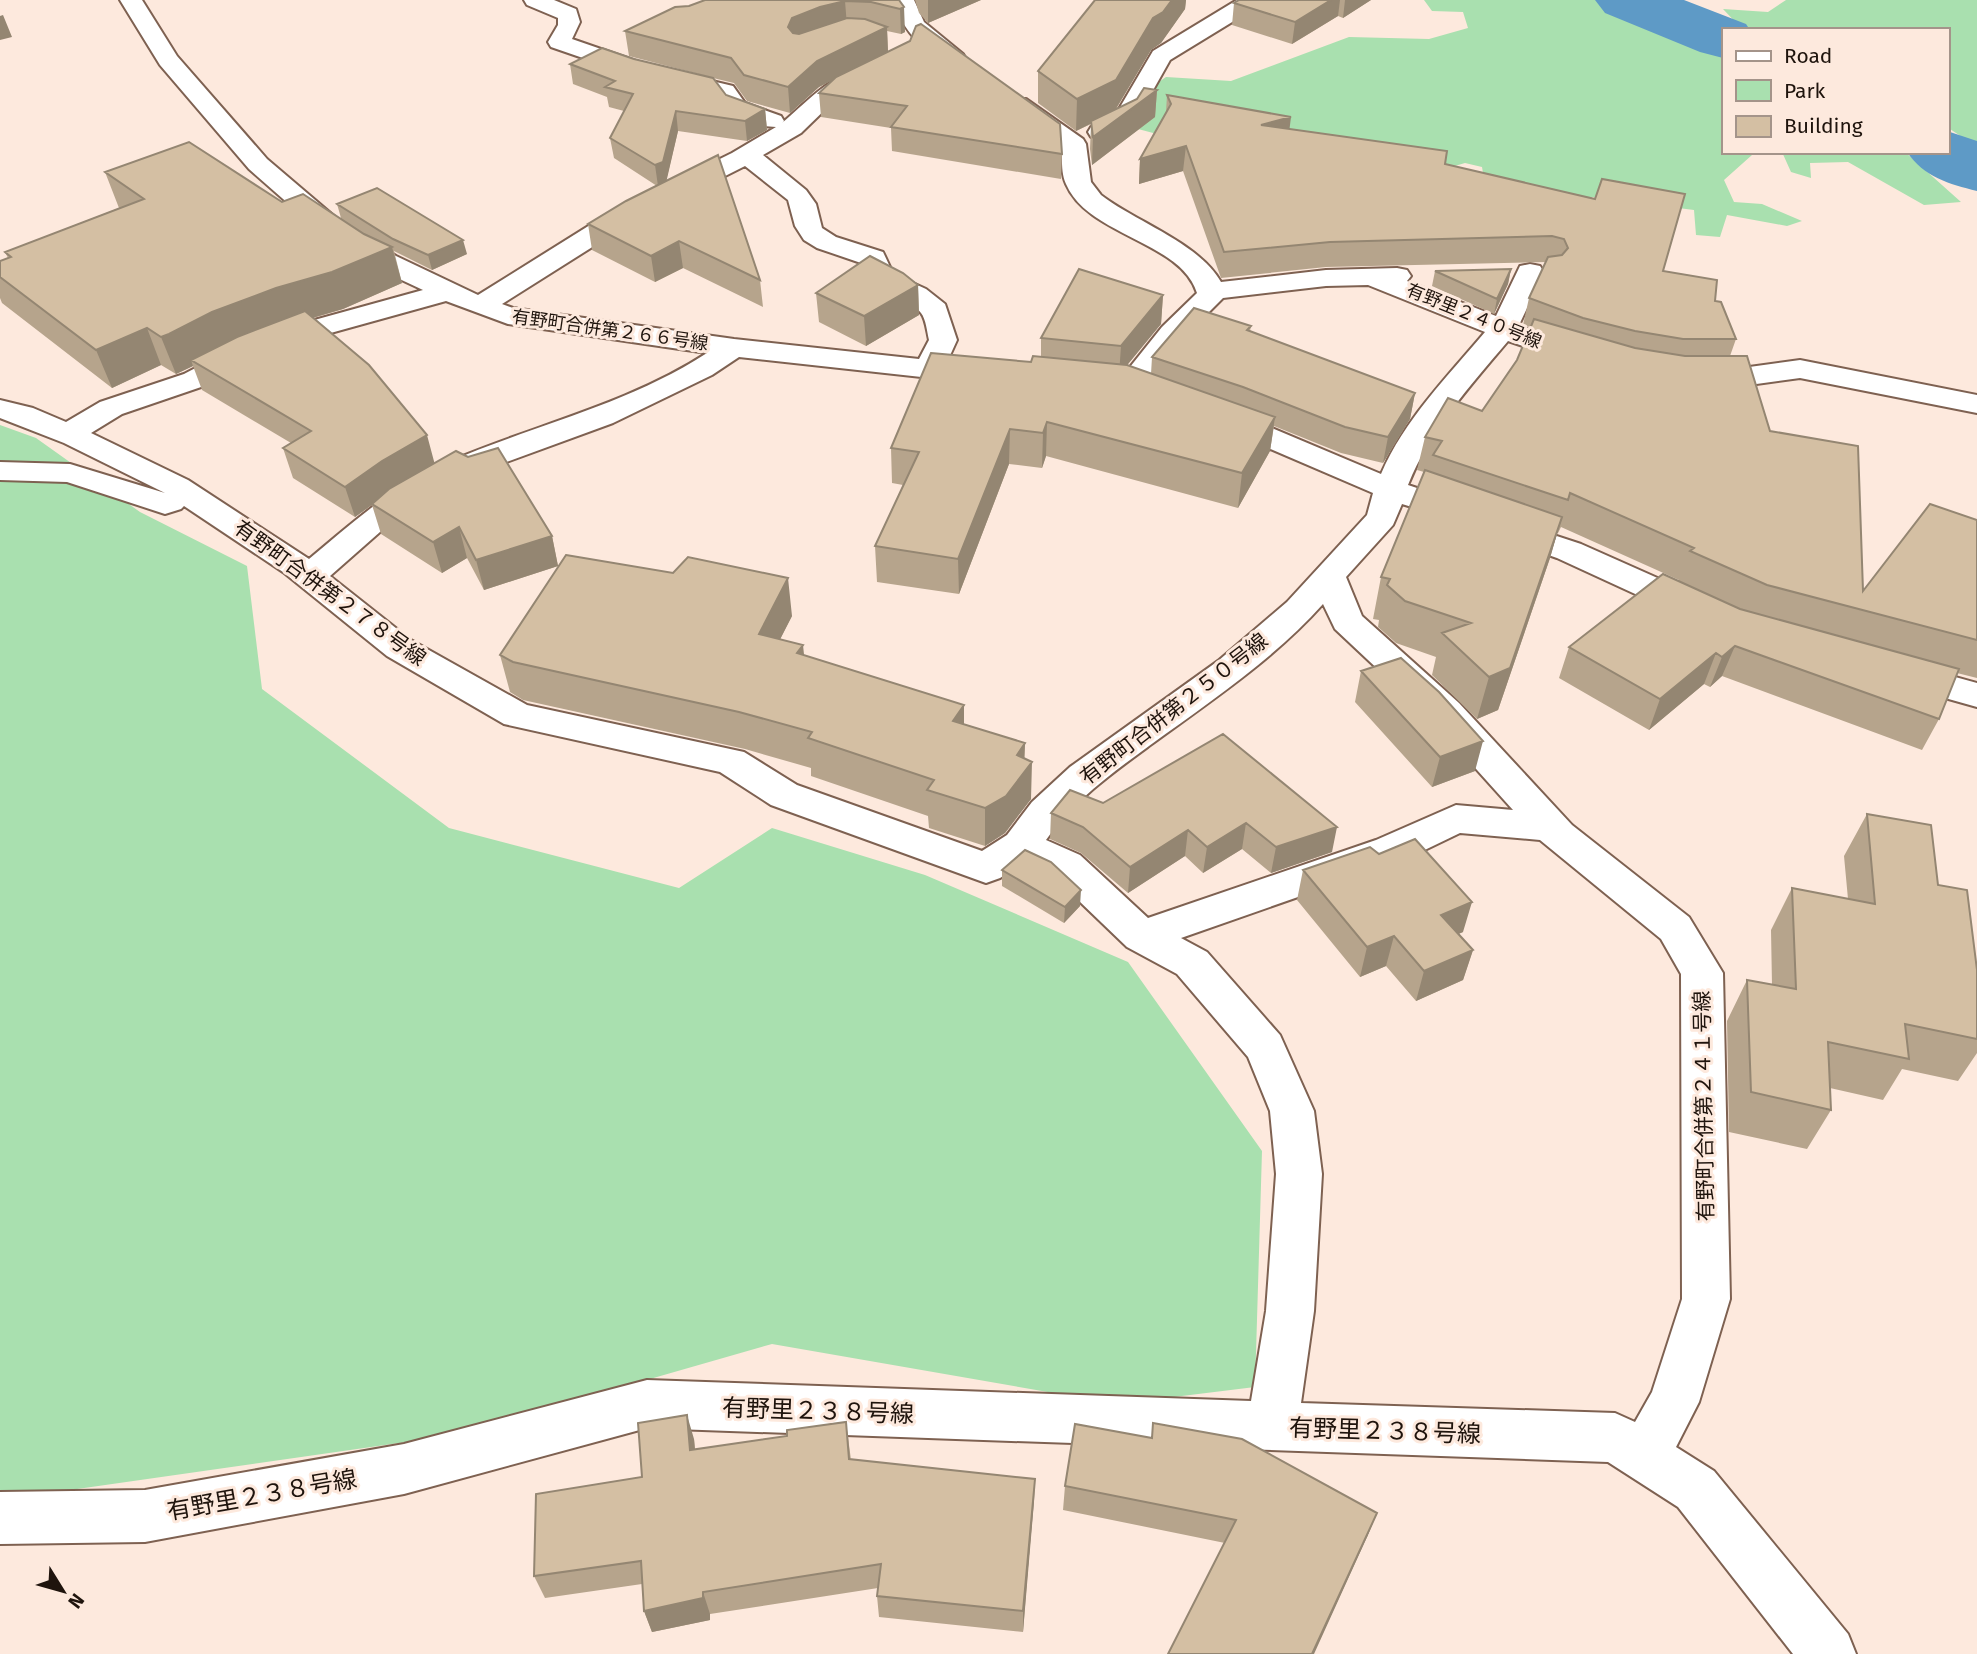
<svg xmlns="http://www.w3.org/2000/svg" width="1977" height="1654" viewBox="0 0 1977 1654" font-family="'Fira Sans','Noto Sans JP',sans-serif">
  <rect width="100%" height="100%" fill="#fde9dd"/>
  <path fill="#a9e0af" d="M1424 0H1624L1704 30 1723 41V152H1751L1752 155 1724 180 1734 202 1762 204 1802 221 1787 226 1727 215 1720 237 1696 235 1694 210 1592 197 1570 239 1485 185 1482 167 1465 163 1448 168 1157 134 1138 129 1153 86 1166 77 1231 81 1349 37 1429 39 1468 28 1463 12 1432 11Z
    M1786 0H1977V147L1947 127V30H1746L1742 29 1723 9 1768 12Z
    M1782 152H1905L1961 202 1924 205 1848 162 1810 163 1811 178 1791 172Z
    M0 425 36 438 140 512 247 566 262 689 449 828 679 888 772 828 925 875 1128 962 1262 1151 1255 1387 1117 1404 772 1344 455 1435 0 1500Z"/>
  <g fill="none" stroke-linecap="round" stroke-linejoin="round">
    <path fill="#5e9ac6" fill-rule="evenodd" d="M1595 0H1684L1746 24 1750 30H1723V58L1700 52 1605 13Z
      M1947 131 1977 141V191C1949 184 1924 177 1907 152H1947Z"/>
    <defs>
      <path id="minor" d="M120 0H142L177 56 267 159 341 222 396 256 478 295 606 215 732 153 776 127 763 126 729 113 717 96 638 77 551 47 548 42 558 25V18L527 5 524 0H554L576 9 580 22 572 39 653 67 733 86 745 103 781 116 784 121 782 123C804 105 841 63 872 71L876 76 872 81 836 99 801 133 763 155 806 190 816 204 822 228 836 237 883 252 891 269 902 278 926 289 945 304 957 340 947 362 986 368 991 374 986 380 976 383 739 357 712 375 613 423 468 476 397 517 330 576 411 640 527 705 744 752 797 785 982 851 1007 835 1032 802 1070 767 1218 661 1287 602 1367 515 1373 493 1212 424 1208 418 1212 412 1223 409 1234 412 1381 474C1404 420 1448 376 1485 332L1368 285 1326 286 1223 298 1182 339 1147 384 1167 390 1171 396 1167 402C1152 406 1122 401 1113 388L1118 382 1162 327 1197 293C1181 241 1088 236 1066 184 1061 173 1062 159 1062 147L1010 109 1006 104 1010 99H1026L1083 139 1086 144 1091 182 1101 195C1136 222 1199 243 1221 282L1326 270 1397 268 1407 270 1411 276 1407 281 1496 316 1520 266 1530 264 1540 266 1544 272 1519 325 1536 332 1540 338 1536 344 1526 347 1508 341C1470 386 1430 430 1408 485L1426 491 1431 498 1426 505 1415 508 1402 504 1393 525 1346 577 1362 616 1459 703 1572 825 1689 917 1723 973 1730 1299 1699 1402 1676 1447 1714 1471 1848 1634 1856 1654H1793L1678 1507 1608 1462 647 1428 404 1494 145 1542 0 1544V1492L145 1490 404 1444 647 1380 1251 1401 1266 1311 1276 1174 1270 1111 1248 1057 1177 974 1127 947 1052 875 1024 863 1000 878 986 883 771 805 720 772 504 724 387 656 283 572 184 506 181 509 165 514 67 482 0 480V462L70 464 165 493 64 443 0 418V400L33 408 66 422 100 402 184 374 226 352 289 327 423 290 376 268 323 234 249 169 160 65ZM745 166 788 200 795 226 804 240 817 248 861 263C874 296 903 289 921 313 926 319 927 332 929 340L919 359 734 339 513 308 502 304 624 227ZM446 301 508 324 707 353C627 405 534 425 448 462 395 484 352 523 309 559L188 480 91 433 122 414 204 386 246 364 309 339ZM1323 604 1335 629 1433 721 1513 810 1456 805 1376 840 1148 918 1080 855 1046 840C1072 802 1112 773 1149 746 1209 702 1273 660 1323 604ZM1460 833 1540 840 1661 939 1681 974 1682 1299 1652 1392 1635 1422 1615 1413 1301 1403 1314 1311 1322 1174 1314 1111 1280 1035 1207 952 1181 938 1404 860Z
        M892 0H914L924 22 963 54 966 59 963 64C935 71 899 25 892 0Z
        M1237 0H1263L1260 5 1170 60 1134 124 1109 137 1100 139 1091 137 1088 132 1091 127 1116 114 1153 51Z
        M1800 360 1977 395V413L1800 378 1742 386 1690 383 1685 377 1690 371 1742 368Z
        M1505 519 1581 544 1707 600 1712 608 1707 616 1695 619 1683 616 1557 558 1494 536 1489 529 1494 522Z
        M1901 662 1977 683V707L1888 682 1883 674 1888 666Z"/>
    </defs>
    <use href="#minor" stroke="#7e6151" stroke-width="4"/>
    <use href="#minor" fill="#fff" fill-rule="evenodd"/>
  </g>
  <path fill="#b6a48c" d="M899 0 905 32 901 34 887 31 888 52 1062 154 1061 179 892 151 891 128 821 117 819 93 834 79 819 87 790 113 747 101 734 83 713 78 726 95 765 109 767 130 747 141 678 131 666 181 760 280 763 307 683 268 655 282 592 250 588 224 657 186 614 158 610 138 624 111 609 107 607 97 573 84 570 64 634 59 710 77 629 56 625 31 675 7Z
    M915 0H981L928 23 919 13Z
    M1095 0H1186L1185 9 1161 43 1151 50 1116 109 1157 90 1155 117 1092 165 1090 149 1091 124 1076 131 1038 103V71Z
    M1239 0H1371L1343 18 1338 16 1292 44 1232 25 1234 3Z
    M1167 95 1290 129 1445 164 1663 271 1715 301 1736 339 1730 356 1770 431 1863 591 1977 520V678L1957 673 1939 719 1922 750 1722 676 1710 687 1704 684 1649 730 1559 678 1569 647 1679 580 1561 527 1558 533H1557L1550 558 1498 710 1477 719 1432 675 1436 657 1396 643 1378 627 1379 620 1373 619 1381 577 1424 472 1417 470 1425 437 1482 411 1517 360 1530 327 1523 325 1529 298 1546 262 1326 267 1221 278 1183 171 1139 184 1140 159 1166 112Z
    M105 172 282 202 341 218 337 204 467 254 432 270 394 251 402 283 343 309 313 318 435 463 552 536 558 566 484 590 467 558 442 573 381 534 372 505 355 517 293 478 283 448 291 443 202 390 193 366 176 374 161 365 112 388 2 303 0 298V261L8 258 5 252 119 208Z
    M1511 269 1508 284 1494 314 1432 286 1435 271Z
    M918 285 919 315 866 346 819 322 816 293Z
    M1163 295 1161 324 1127 365 1151 374 1152 357 1251 326 1250 331 1415 393 1410 419 1383 463 1341 453 1274 426 1270 451 1238 508 1046 456 1042 468 1009 464 959 594 877 582 875 546 903 485 892 483 891 448 1041 356V338Z
    M792 616 780 639 804 655 964 705V724L1025 743 1024 759 1031 799 1005 833 985 846 929 828 928 816 811 776V768L745 749 523 700 510 692 500 655Z
    M1361 671 1475 771 1432 787 1355 702Z
    M1223 734 1332 852 1271 873 1242 849 1203 873 1185 856 1128 893 1081 853 1050 839 1051 813 1103 803Z
    M1867 814 1938 885 1977 970V1053L1958 1081 1902 1069 1883 1100 1830 1088 1831 1110 1807 1149 1729 1132 1727 1021 1747 980 1772 985 1771 930 1792 888 1848 899 1844 856Z
    M1002 870 1080 906 1064 923 1002 886Z
    M1303 870 1463 932 1458 934 1473 950 1463 980 1416 1001 1386 966 1360 977 1297 900Z
    M846 1422 851 1460 1035 1479 1023 1632 879 1617 877 1596 878 1588 710 1614V1620L652 1632 644 1611 642 1584 545 1598 534 1576 642 1477 694 1439 695 1449 787 1436Z
    M1065 1486 1377 1513 1367 1537 1225 1543 1063 1510Z"/>
  <path fill="#948672" d="M928 0H981L928 23Z
    M1172 0H1186L1185 9 1161 43 1151 50 1114 112 1076 131 1077 99 1153 18Z
    M1331 0H1340L1338 16 1292 44 1295 22Z
    M1345 0H1371L1343 18Z
    M845 1 847 26 790 52 788 27 792 18 820 7Z
    M904 7 905 32 901 34 900 9Z
    M3 15 12 37 0 40V16Z
    M887 27 888 52 819 87 790 113 788 87 817 61Z
    M1157 90 1155 117 1092 165 1093 137Z
    M765 109 767 130 747 141 745 121Z
    M676 111 678 131 666 183 658 186 655 165Z
    M1291 117 1288 141 1261 125Z
    M1186 146 1183 171 1139 184 1140 159Z
    M463 240 467 254 432 270 428 255Z
    M679 241 683 268 655 282 651 256Z
    M392 247 402 283 343 309 288 325 191 360 193 366 176 374 161 337 212 312 276 288Z
    M1511 269 1508 284 1494 314 1497 299Z
    M918 285 919 315 866 346 864 316Z
    M1163 295 1161 324 1119 375 1121 346Z
    M147 328 161 365 112 388 96 350Z
    M1415 393 1410 419 1383 463 1388 437Z
    M1275 417 1270 451 1238 508 1242 473Z
    M1047 422 1046 456 1042 468 1043 433Z
    M1010 429 1009 464 959 594 958 559Z
    M427 435 435 465 391 491 355 517 345 487 382 461Z
    M1562 517 1550 558 1498 710 1477 719 1489 677Z
    M459 527 467 558 442 573 433 542Z
    M552 536 558 566 484 590 476 560Z
    M788 578 792 616 764 671 759 634Z
    M803 645 807 683 797 653Z
    M1735 646 1722 676 1710 687 1722 657Z
    M1716 653 1704 684 1649 730 1660 699Z
    M964 705V743L953 721Z
    M1483 741 1475 771 1432 787 1440 757Z
    M1025 743 1024 772 1032 762 1031 799 1005 833 985 846V808Z
    M1246 823 1242 849 1203 873 1207 847Z
    M1337 827 1332 852 1271 873 1276 847Z
    M1188 830 1185 856 1128 893 1130 867Z
    M1081 890 1080 906 1064 923 1065 907Z
    M1472 902 1463 932 1433 945 1441 915Z
    M1394 936 1386 966 1360 977 1367 947Z
    M1473 950 1463 980 1416 1001 1424 971Z
    M687 1415 694 1439 697 1474 690 1450Z
    M1035 1479 1034 1502 1023 1632V1611Z
    M1377 1513 1367 1537 1314 1654H1312Z
    M703 1592 710 1614V1620L652 1632 644 1611Z"/>
  <path fill="#d4bfa3" stroke="#948672" stroke-width="2" d="M705 0H899L904 7 900 9 871 2 845 1 820 7 792 18 788 27 793 33 799 34 847 18 865 19 887 27 817 61 788 87 744 75 731 58 625 31 675 7 689 6Z
    M1095 0H1172L1163 12 1153 18 1116 80 1077 99 1038 71Z
    M1239 0H1331L1295 22 1234 3Z
    M921 24 1060 124 1062 154 891 127 907 106 819 93 836 77 910 41 916 26Z
    M602 48 634 59 713 78 726 95 765 109 745 121 676 111 663 162 655 165 610 138 633 94 605 87 615 81 570 64Z
    M1144 88 1157 90 1093 137 1091 121 1137 99Z
    M1167 95 1291 117 1261 125 1447 151 1445 164 1595 199 1602 179 1685 194 1663 271 1717 280 1715 301 1721 302 1736 339H1683L1635 331 1583 318 1529 298 1548 257 1562 255 1568 248 1564 239 1552 236 1330 242 1224 252 1186 146 1140 159 1171 104Z
    M189 142 282 202 303 194 364 234 392 247 332 272 276 288 212 312 169 334 161 337 147 328 96 350 0 277V261L11 257 5 252 144 199 105 172Z
    M718 155 760 280 679 241 651 256 588 224 626 201Z
    M377 188 463 240 428 255 393 239 337 204Z
    M870 256 903 273 918 285 864 316 816 293Z
    M1079 269 1163 295 1121 346 1041 338Z
    M1511 269 1497 299 1435 271Z
    M1194 308 1251 326 1247 330 1415 393 1388 437 1345 427 1243 387 1152 357Z
    M305 311 369 365 427 435 382 461 345 487 283 448 311 431 191 360 237 337Z
    M1534 319 1635 348 1685 356H1747L1770 431 1858 446 1863 591 1930 504 1977 520V640L1767 585 1690 551 1694 548 1570 493 1568 500 1433 455 1442 441 1425 437 1448 398 1482 411 1517 360Z
    M931 353 1031 362 1033 356 1127 365 1275 417 1242 473 1047 422 1043 433 1010 429 958 559 875 546 919 452 891 448Z
    M498 448 552 536 476 560 459 527 433 542 372 504 389 489 456 451 468 457Z
    M1425 470 1562 517 1510 668 1489 677 1442 633 1471 623 1405 601 1387 585 1390 579 1381 577Z
    M566 555 673 573 688 557 788 578 759 634 803 645 797 653 964 705 953 721 1025 743 1017 755 1032 762 1006 796 985 808 927 790 934 780 808 738 812 732 739 712 513 662 500 655Z
    M1663 574 1740 609 1959 669 1939 719 1735 646 1722 657 1716 653 1660 699 1569 647Z
    M1401 658 1439 692 1483 741 1440 757 1361 671Z
    M1223 734 1337 827 1276 847 1246 823 1207 847 1188 830 1130 867 1083 827 1051 813 1070 790 1103 803Z
    M1867 814 1931 825 1938 885 1967 890 1977 970V1039L1905 1024 1909 1059 1828 1042 1831 1110 1751 1092 1747 980 1796 989 1792 888 1875 904Z
    M1415 839 1472 902 1441 915 1473 950 1424 971 1394 936 1367 947 1303 870 1370 847 1379 854Z
    M1025 850 1051 862 1081 890 1065 907 1002 870Z
    M687 1415 690 1450 787 1436V1430L846 1422 849 1459 1035 1479 1023 1611 877 1596 881 1564 703 1592V1598L644 1611 641 1561 534 1576 536 1494 642 1477 638 1423Z
    M1153 1423 1242 1439 1377 1513 1312 1654H1168L1236 1520 1065 1486 1075 1424 1152 1438Z"/>
  <g text-anchor="middle" dominant-baseline="central" stroke-width="6" stroke-linejoin="round" paint-order="stroke">
    <g font-size="18" fill="#1f140d" stroke="#fde9dd">
      <text transform="translate(1474 316) rotate(22)">有野里２４０号線</text>
      <text transform="translate(610 330) rotate(8)">有野町合併第２６６号線</text>
    </g>
    <g font-size="21" fill="#1f140d" stroke="#fde9dd">
      <text transform="translate(330 593) rotate(36)">有野町合併第２７８号線</text>
      <text transform="translate(1174 709) rotate(-38)">有野町合併第２５０号線</text>
      <text transform="translate(1704 1106) rotate(-91)">有野町合併第２４１号線</text>
    </g>
    <g font-size="24" fill="#1f140d" stroke="#fde9dd">
      <text transform="translate(818 1411) rotate(2)">有野里２３８号線</text>
      <text transform="translate(1385 1431) rotate(2)">有野里２３８号線</text>
      <text transform="translate(262 1495) rotate(-10)">有野里２３８号線</text>
    </g>
  </g>
  <rect x="1722" y="28" width="228" height="126" fill="#fde9dd" stroke="#a4948a" stroke-width="2"/>
  <rect x="1736" y="51" width="35" height="10" fill="#ffffff" stroke="#a4948a" stroke-width="2"/>
  <text x="1784" y="63" font-size="21" fill="#1f140d">Road</text>
  <rect x="1736" y="80" width="35" height="21" fill="#a9e0af" stroke="#a4948a" stroke-width="2"/>
  <text x="1784" y="98" font-size="21" fill="#1f140d">Park</text>
  <rect x="1736" y="116" width="35" height="21" fill="#d4bfa3" stroke="#a4948a" stroke-width="2"/>
  <text x="1784" y="133" font-size="21" fill="#1f140d">Building</text>
  <g transform="translate(63 1591) rotate(127)" stroke="#fde9dd" stroke-width="5" paint-order="stroke">
  <path d="M0-5L12 26L0 18L-12 26Z" fill="#1f140d"/>
  <text y="-10" font-size="19" font-weight="bold" text-anchor="middle" fill="#1f140d">N</text>
  </g>
</svg>
